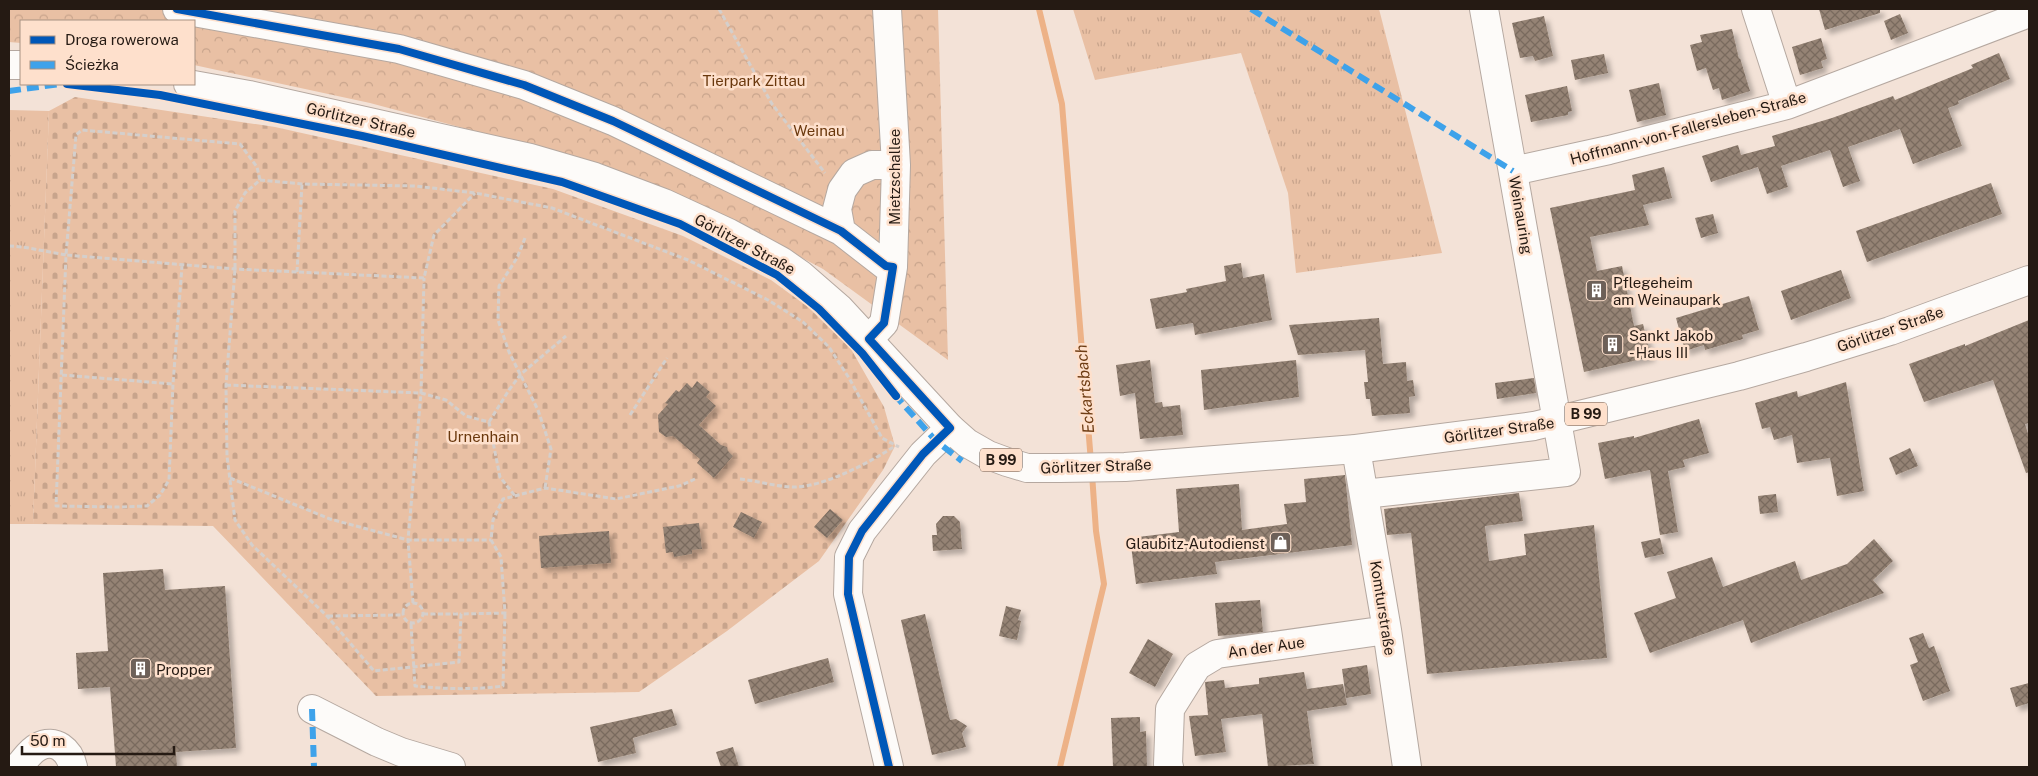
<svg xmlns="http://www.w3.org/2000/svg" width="2038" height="776" viewBox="0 0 2038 776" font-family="'Public Sans',sans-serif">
  <defs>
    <pattern id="grass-tufts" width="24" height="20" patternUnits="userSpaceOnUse" patternTransform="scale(1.25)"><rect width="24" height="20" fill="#e9c0a4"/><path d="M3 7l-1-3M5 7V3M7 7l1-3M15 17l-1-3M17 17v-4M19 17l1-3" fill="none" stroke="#c8a48c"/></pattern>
    <pattern id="forest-crowns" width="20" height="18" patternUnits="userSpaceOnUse" patternTransform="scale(1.25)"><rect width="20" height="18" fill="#e9c0a4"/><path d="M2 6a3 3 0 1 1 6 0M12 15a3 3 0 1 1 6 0" fill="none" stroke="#c8a48c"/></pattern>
    <pattern id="cemetery-stones" width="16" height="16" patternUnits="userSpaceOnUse" patternTransform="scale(1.25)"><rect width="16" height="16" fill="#e9c0a4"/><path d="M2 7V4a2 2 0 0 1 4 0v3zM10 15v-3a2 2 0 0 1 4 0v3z" fill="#c8a48c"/></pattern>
    <pattern id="building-cross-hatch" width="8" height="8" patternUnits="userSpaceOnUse" patternTransform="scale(1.25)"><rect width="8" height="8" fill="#958374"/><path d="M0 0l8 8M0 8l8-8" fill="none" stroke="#796a5e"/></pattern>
    <filter id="shadow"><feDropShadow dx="4.5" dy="4.5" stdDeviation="2.5" flood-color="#0004"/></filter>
  </defs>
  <rect width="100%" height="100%" fill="#f3e2d7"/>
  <path fill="url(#grass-tufts)" d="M1073 9H1379L1442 253 1296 273 1288 193 1241 53 1095 80Z
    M9 110 49 111 33 524H9Z"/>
  <path fill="url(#forest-crowns)" d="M9 9H938L948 360 823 269 725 217 594 163 370 103 194 65V21H21V43L9 42Z"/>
  <path fill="url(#cemetery-stones)" d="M75 97 275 127 553 189 683 236 771 280 808 307 851 349 884 407 895 446 883 470 819 561 727 631 639 692 376 696 213 526 33 524 49 111Z"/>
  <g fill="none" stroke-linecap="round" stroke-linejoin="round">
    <path stroke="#edb287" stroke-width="6" d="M1039 9 1062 104 1091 462
      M1060 767 1104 584 1096 531 1092 474"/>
  </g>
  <path fill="url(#building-cross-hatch)" filter="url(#shadow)" d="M1819 9H1880V13L1825 30Z
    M1900 14 1908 33 1891 40 1884 21Z
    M1544 16 1553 56 1535 61 1533 56 1520 58 1512 23Z
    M1732 29 1739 59 1740 58 1750 91 1722 100 1719 88 1713 90 1706 68 1697 71 1690 45 1702 42 1700 35Z
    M1821 38 1827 59 1821 61 1823 68 1800 75 1792 47Z
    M1999 53 2010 79 1958 101 1959 104 1948 108 1962 146 1913 164 1900 129 1848 147 1860 181 1843 187 1830 150 1781 166 1788 187 1767 194 1758 167 1711 182 1702 156 1738 145 1741 155 1775 146 1772 136 1832 118 1893 96 1895 100 1973 68 1971 65Z
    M1604 54 1608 73 1575 80 1571 60Z
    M1659 83 1666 115 1637 122 1629 90Z
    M1567 86 1572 111 1568 112V115L1531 122 1525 95Z
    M1664 167 1672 198 1643 205 1649 225 1590 237 1597 271 1622 266 1634 326 1643 324 1651 357 1584 372 1550 208 1635 190 1632 175Z
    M1991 183 2002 214 1867 262 1856 231Z
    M1713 214 1718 233 1701 238 1695 218Z
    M1241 263 1243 278 1264 274 1272 320 1195 335 1193 323 1156 329 1150 299 1187 292 1186 289 1226 281 1224 266Z
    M1841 270 1851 298 1791 320 1781 291Z
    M1749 296 1759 330 1742 335 1743 339 1705 350 1704 345 1685 351 1676 318Z
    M1379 318 1383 364 1406 362 1407 381 1413 380 1415 396 1409 397 1410 413 1372 416 1370 399H1366L1364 382H1368L1365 350 1298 355 1289 325Z
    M2029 320V423L2025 424 2029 437V472L2026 473 1993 380 1924 402 1909 364 1965 344V346Z
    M1150 360 1155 403 1162 402 1163 407 1180 405 1183 435 1140 439 1135 393 1120 396 1116 365Z
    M1296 360 1299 397 1204 410 1201 370Z
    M1534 378 1536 393 1497 399 1495 383Z
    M697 381 710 392 706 397 716 406 699 425 721 445 727 447 728 451 733 456 714 478 697 463 700 459 673 436 666 437 659 432 658 415 668 404 665 403 676 390 679 392 687 383 692 388Z
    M1846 382 1864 491 1837 496 1830 458 1797 463 1792 435 1774 440 1770 427 1762 429 1755 403 1797 391 1798 397Z
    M1699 419 1709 453 1683 460 1685 467 1668 471 1678 532 1660 535 1650 470 1605 479 1598 443 1634 436V438Z
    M1910 448 1918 466 1896 475 1889 458Z
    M1345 475 1352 545 1215 562 1217 574 1136 584 1130 538 1179 532 1176 489 1239 484 1242 530 1287 524 1284 504 1306 502 1304 479Z
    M1519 493 1523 521 1485 526 1489 561 1526 555 1524 534 1594 525 1607 658 1427 674 1411 533 1387 535 1384 509Z
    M1776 494 1778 512 1760 514 1758 496Z
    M830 509 843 520 827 538 814 527Z
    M741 512 762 522 754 538 733 527Z
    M943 516H954L960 522 962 549 933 551 932 535H937L936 524Z
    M699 523 702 549 692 550V554L674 557 673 552 666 553 663 527Z
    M609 531 611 563 541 568 539 536Z
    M1660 538 1664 554 1645 558 1641 542Z
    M1874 539 1893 561 1873 580 1884 593 1751 643 1743 620 1650 653 1634 613 1676 598 1667 572 1712 557 1723 587 1795 561 1801 580 1847 564Z
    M163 569 165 590 225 586 236 748 176 752 177 767H116L110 687 78 689 76 653 108 651 103 573Z
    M1260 600 1263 632 1218 636 1215 603Z
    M1006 606 1021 610 1018 620 1021 621 1017 640 999 636Z
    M925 614 950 720 956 719 967 726 962 733 966 747 932 755 901 620Z
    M1923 633 1929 648 1934 646 1950 691 1923 701 1910 665 1918 662 1909 638Z
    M1148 639 1173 654 1155 687 1129 673Z
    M828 658 834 682 755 704 748 680Z
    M1367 665 1371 694 1346 698 1342 669Z
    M1304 672 1307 689 1343 684 1347 705 1307 711 1314 764 1268 767 1262 714 1221 719 1226 752 1195 756 1189 716 1208 715 1205 682 1224 680 1225 688 1259 684V678Z
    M2029 683V703L2016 707 2010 688Z
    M672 709 677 725 633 738 636 753 598 762 590 727Z
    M1140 717V732L1146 731 1147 767H1113L1111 718Z
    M733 747 739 767H721L716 752Z"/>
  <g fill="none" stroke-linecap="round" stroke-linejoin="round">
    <defs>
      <path id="minor" d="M177 9 399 49 524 85 613 121 841 231 886 266 893 267
        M1756 9 1787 105
        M1513 171 1609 150 1787 105 2029 13
        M841 231 837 209 842 190 854 173 872 165H896
        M869 339 884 323 893 267 896 165 887 9
        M1356 449 1387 630 1407 767
        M1364 494 1566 472 1484 9
        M312 709 377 742 401 752 451 767
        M18 767C24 761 30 751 38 747 55 737 70 751 73 767
        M889 767 848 594 849 557 862 531 923 454 950 428
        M1169 767 1168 764 1170 709 1197 666 1217 654 1387 630"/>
      <path id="major" d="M9 65H21
        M188 84 249 95 530 158 595 177 664 203 729 233 781 261 801 275 839 308 950 428 967 443 988 455 1007 462 1027 468H1060L1125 467 1356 449 1534 426 1739 376 1806 357 1890 331 2029 280"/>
    </defs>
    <use href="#minor" stroke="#b5a8a0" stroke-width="30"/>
    <use href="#major" stroke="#b5a8a0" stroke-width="30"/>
    <path stroke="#d4cfcc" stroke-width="3" stroke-dasharray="5 2.5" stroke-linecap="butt" d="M719 9 772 104 825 173
      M260 180 257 167 240 144 82 130 76 135 66 255 235 269 424 278 434 235 475 193
      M525 238 517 258 499 286 498 320 509 352 538 410 551 449 545 488
      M9 246 23 247 66 255 56 506 119 507 147 506 160 495 169 480 173 384 182 266
      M297 272 302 184
      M62 375 173 384
      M226 385 421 393 446 400 466 416 489 422 500 477 515 496
      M630 415 667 358
      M489 422 509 390 521 374 566 336
      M230 478 330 519 408 540H491
      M695 479 679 486 616 499 545 488 503 499 493 520 491 540 501 557 505 613 461 614 459 662 374 671 327 616 252 545 235 520 227 456 226 385 235 269V211L245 193 260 180 302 184 415 186 475 193 552 208 688 260 768 300 803 322 829 347 849 378 882 438 899 447
      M740 479C758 481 777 487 795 487 823 487 871 462 895 446
      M403 613a10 10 0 1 1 20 0a10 10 0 1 1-20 0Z
      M413 603 408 540 421 393 424 278
      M423 614H461
      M328 616 402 615
      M411 624 415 686C445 689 473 690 503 686L505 613"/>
    <use href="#minor" stroke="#fdfbf9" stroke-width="28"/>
    <use href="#major" stroke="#fdfbf9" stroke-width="28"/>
    <path stroke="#3ea2ea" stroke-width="6" stroke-dasharray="12 6" stroke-linecap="butt" d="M1251 9 1513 171
      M9 91 60 84
      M894 394 936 441 962 461
      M312 709 314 767"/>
    <defs>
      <path id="cycleway" d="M177 9 399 49 524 85 613 121 841 231 886 266 893 267 884 323 869 339 950 428 923 454 862 531 849 557 848 594 889 767
        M67 84 160 95 362 136 527 174 562 182 680 224 777 275 819 309 862 353 896 396"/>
    </defs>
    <use href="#cycleway" stroke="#fee0cc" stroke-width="11"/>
    <use href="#cycleway" stroke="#0057b8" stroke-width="8"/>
  </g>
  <defs>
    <symbol id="building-square" viewBox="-11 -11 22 22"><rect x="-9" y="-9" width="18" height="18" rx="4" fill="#6d6058" stroke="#fee0cc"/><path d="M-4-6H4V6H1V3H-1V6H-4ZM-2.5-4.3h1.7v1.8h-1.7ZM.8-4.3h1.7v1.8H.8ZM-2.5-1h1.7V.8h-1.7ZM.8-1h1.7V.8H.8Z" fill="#fff"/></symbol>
    <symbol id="shop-square" viewBox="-11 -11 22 22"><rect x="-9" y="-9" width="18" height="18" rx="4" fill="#6d6058" stroke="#fee0cc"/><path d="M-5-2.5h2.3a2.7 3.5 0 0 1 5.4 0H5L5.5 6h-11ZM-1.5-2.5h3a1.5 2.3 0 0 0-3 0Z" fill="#fff"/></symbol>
  </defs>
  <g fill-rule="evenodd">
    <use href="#building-square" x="1584" y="278" width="25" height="25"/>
    <use href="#building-square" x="1600" y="332" width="25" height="25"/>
    <use href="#shop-square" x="1268" y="530" width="25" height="25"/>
    <use href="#building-square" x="128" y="656" width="25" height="25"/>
  </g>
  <g text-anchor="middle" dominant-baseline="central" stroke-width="5" stroke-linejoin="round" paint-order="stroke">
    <g fill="#fee0cc" stroke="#66554a" stroke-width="1">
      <rect x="1565" y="402.5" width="42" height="23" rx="4"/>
      <rect x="980" y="448.5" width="42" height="23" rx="4"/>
    </g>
    <g font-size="14" font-weight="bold" fill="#251a13">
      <text x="1586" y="414">B 99</text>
      <text x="1001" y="460">B 99</text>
    </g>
    <g font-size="15" fill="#6a380d" stroke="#fee0cc">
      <text x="754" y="80">Tierpark Zittau</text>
      <text x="819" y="130">Weinau</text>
      <text x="483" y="436">Urnenhain</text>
    </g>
    <g font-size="15" fill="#251a13" stroke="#fee0cc">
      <text transform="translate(361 120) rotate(13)">Görlitzer Straße</text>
      <text transform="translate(1688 128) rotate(-15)">Hoffmann-von-Fallersleben-Straße</text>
      <text transform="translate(894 177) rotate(-90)">Mietzschallee</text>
      <text transform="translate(1521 215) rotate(80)">Weinauring</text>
      <text transform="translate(745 244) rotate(28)">Görlitzer Straße</text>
      <text transform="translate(1890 329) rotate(-19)">Görlitzer Straße</text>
      <text transform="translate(1499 430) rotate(-8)">Görlitzer Straße</text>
      <text transform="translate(1096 466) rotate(-2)">Görlitzer Straße</text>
      <text transform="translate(1383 608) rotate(81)">Komturstraße</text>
      <text transform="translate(1266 647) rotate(-8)">An der Aue</text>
    </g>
    <g font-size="15" fill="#251a13" stroke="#fee0cc" text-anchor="start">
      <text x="1613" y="282">Pflegeheim<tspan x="1613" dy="17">am Weinaupark</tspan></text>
      <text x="1629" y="335">Sankt Jakob<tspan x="1629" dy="17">- Haus III</tspan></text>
      <text x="1265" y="543" text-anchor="end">Glaubitz-Autodienst</text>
      <text x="156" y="669">Propper</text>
    </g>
    <g font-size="16" font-style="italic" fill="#6f3d14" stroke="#fee0cc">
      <text transform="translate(1085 389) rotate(-95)">Eckartsbach</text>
    </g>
  </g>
  <rect width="2038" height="776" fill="none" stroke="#251a13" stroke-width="20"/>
  <rect x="20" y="20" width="175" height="65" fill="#fee0cc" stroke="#a79182"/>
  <rect x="30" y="36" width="25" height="8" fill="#0057b8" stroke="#a79182"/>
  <text x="65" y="45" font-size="15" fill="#251a13">Droga rowerowa</text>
  <rect x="30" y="61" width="25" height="8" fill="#3ea2ea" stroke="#a79182"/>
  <text x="65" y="70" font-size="15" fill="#251a13">Ścieżka</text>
  <path d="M22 746v8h152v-8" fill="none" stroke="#251a13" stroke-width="2.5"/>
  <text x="30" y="746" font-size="15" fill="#251a13" stroke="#fee0cc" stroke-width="4" paint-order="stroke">50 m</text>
</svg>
